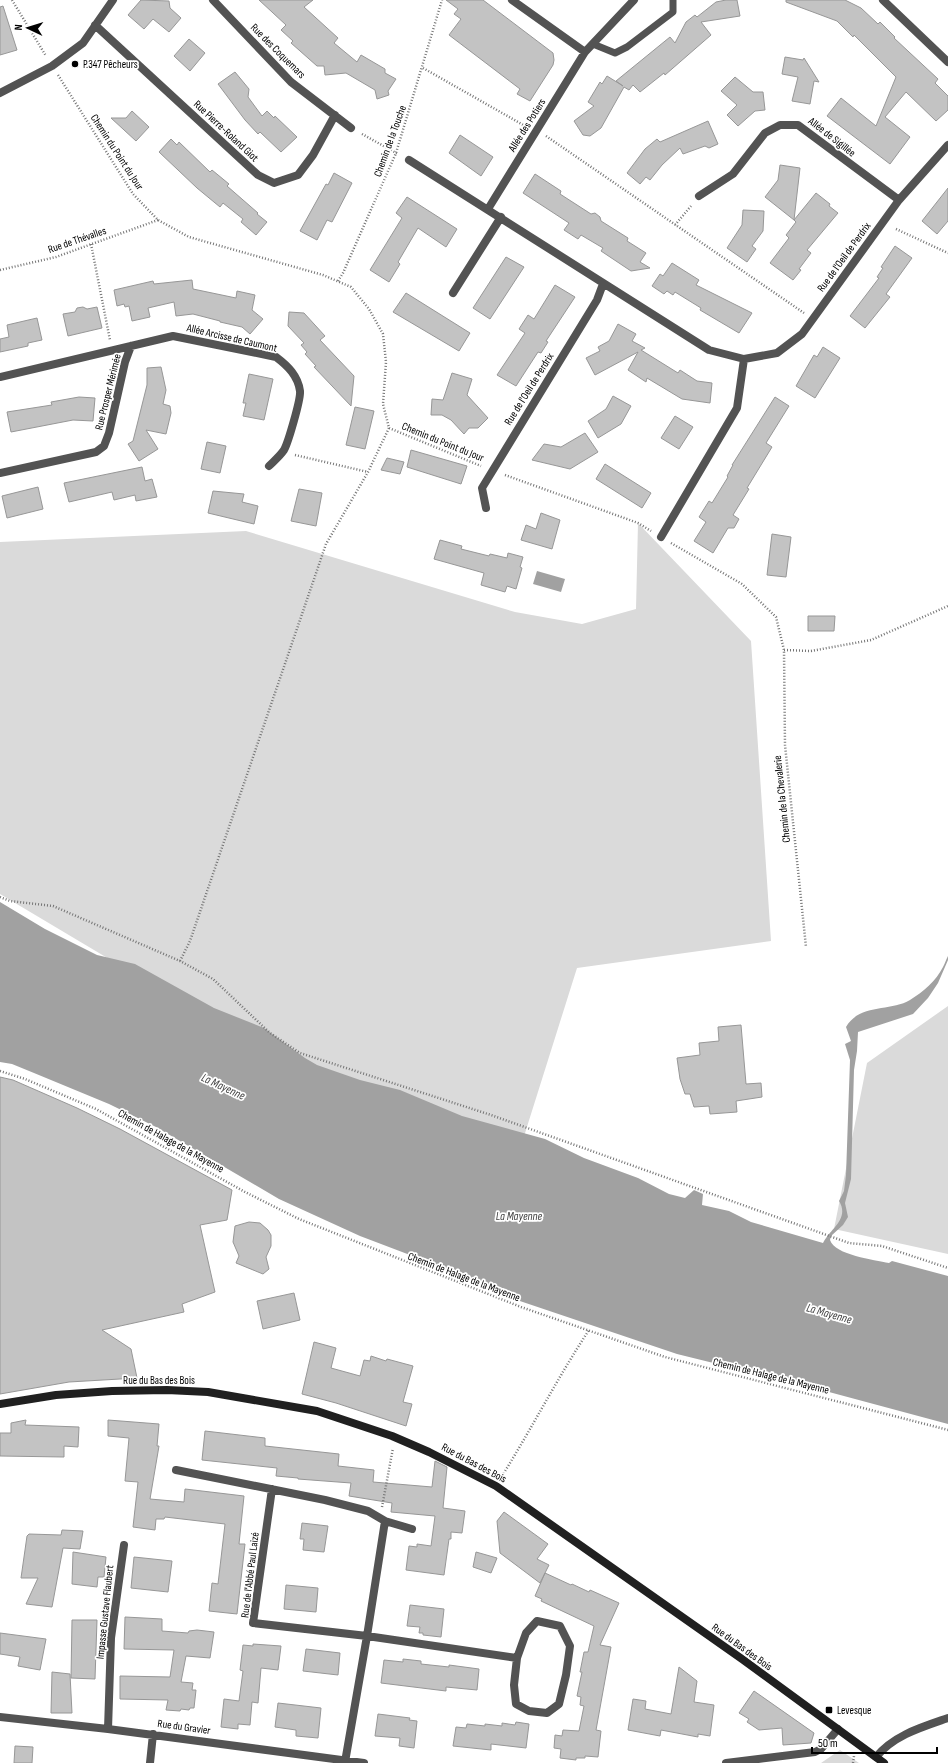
<svg xmlns="http://www.w3.org/2000/svg" width="948" height="1763" viewBox="0 0 948 1763" font-family="'Sofia Sans Condensed',sans-serif">
  <rect width="100%" height="100%" fill="#fff"/>
  <path fill="#dadada" d="M638 523 751 641 771 941 577 968 520 1149 287 1065 0 894V542L246 531 515 612 582 624 636 609Z
    M948 1006V1254L834 1229 867 1063Z
    M840 1750 859 1763H821Z"/>
  <path fill="#a1a1a1" d="M537 571 565 579 561 592 533 584Z
    M0 902 45 929 97 955 135 964 214 1008 264 1028 305 1058 317 1065 360 1080 400 1090 462 1116 545 1139 584 1158 638 1178 669 1194 685 1198 694 1190 703 1194 702 1205 729 1211 751 1222 823 1243C830 1229 850 1219 839 1201L844 1191 846 1175 850 1060 845 1044 851 1041 846 1027C860 1003 890 1012 910 1000 923 992 936 981 943 967 945 963 946 960 948 956V960L938 983 928 998 913 1014 858 1032 857 1051 854 1070 851 1179 845 1203 848 1217 843 1225 831 1236 830 1240C835 1255 874 1260 889 1263L892 1261 948 1276V1424L803 1385 677 1354 505 1296 410 1255 360 1236 279 1199 156 1127 109 1104 34 1073 12 1064 0 1062Z"/>
  <path fill="#c3c3c3" stroke="#979797" d="M141 0 169 1 170 8 181 18 169 32 153 19 144 29 128 15Z
    M259 0H313L304 7 338 38 334 43 357 62 361 55 385 69V73L396 79 388 91 389 95 377 99 375 90 346 73 325 75 324 66H317L291 43 293 41 281 30 286 25Z
    M446 0H483L553 53 554 60 553 65 530 101 517 94 520 89 449 35 461 19 454 14 458 9Z
    M726 0H737L740 16 701 22 711 35 665 75 664 73 640 92 633 85 629 90 624 87 601 128 590 136 583 135 574 121 594 106 588 102 600 82 602 84 607 76 623 86 616 81 670 37 675 43 686 22 695 15 697 17 716 2Z
    M786 0H845L861 8 878 24 880 22 895 37 894 38 938 79 935 83 948 96V110L936 121 906 92 885 117 910 137 890 164 827 116 841 98 876 126 896 77 854 35 853 37 837 21 786 2Z
    M3 6 17 50 0 55V7Z
    M189 39 205 53 190 71 174 56Z
    M785 57 803 60 804 58 819 82 814 81 810 104 792 101 798 77 782 74Z
    M235 72 249 89 248 97 262 116 267 111 274 118 275 116 297 137 281 152 260 132 258 134 245 120 218 84Z
    M735 77 753 92H763L765 110 755 111 738 126 727 115 737 105 721 91Z
    M132 111 149 127 136 141 111 118H126Z
    M708 121 718 144 709 148 705 146 683 154 680 148 662 165 650 180 646 177 640 184 627 173 645 149 657 139 660 142Z
    M460 135 493 157 481 176 449 153Z
    M171 139 177 145 179 142 210 172 212 170 229 184 227 186 258 213 257 214 267 222 256 235 241 222 243 219 223 203 220 207 197 188 159 152Z
    M780 165 800 168 794 220 765 197 778 180Z
    M334 173 352 183 332 222 327 220 317 240 300 231 326 184 328 185Z
    M535 174 561 191 560 194 591 214 595 213 600 217 601 221 628 238 627 241 646 253 640 262 650 268 631 271 601 251 603 248 581 235 578 239 564 230 569 223 523 193Z
    M948 188V221L937 234 922 221Z
    M816 193 830 204 829 206 838 213 807 250 811 253 799 269 801 270 793 280 770 263 789 238 786 235 796 222 794 220Z
    M407 197 457 229 446 247 418 228 398 262 400 264 389 282 370 270 402 218 396 213Z
    M743 210 764 211 763 231 752 246 756 249 747 262 727 248 742 225Z
    M895 246 912 258 886 294 890 297 865 328 850 316 879 278 877 277 883 268 881 267Z
    M506 257 524 267 490 319 473 308Z
    M672 263 699 280 696 285 752 313 739 333 700 310 701 308 675 292 673 295 667 291 664 294 652 286 660 274 663 276Z
    M192 280 193 289 236 298 237 291 255 295 252 310 263 319 250 334 242 327 220 322V321L193 314 176 316 174 302 148 308 150 317 132 321 129 306 125 307 124 304 117 306 114 290 153 281 154 284Z
    M555 285 575 297 546 341 548 342 541 353 538 352 516 386 497 375 525 333 519 329 528 315 534 319Z
    M406 293 470 333 459 351 393 312Z
    M83 307 87 309 97 307 102 328 68 336 63 314 75 312 77 308Z
    M289 312 304 313 325 336 320 340 354 376 351 406 314 367 316 366 305 354 307 352 301 345 304 343 288 326Z
    M37 318 42 340 28 343V346L0 352V339L9 337 7 325Z
    M618 324 636 334 632 341 645 348 641 350 678 373 680 370 697 381 712 383 710 403 682 399 647 378 646 382 628 370 638 352 595 375 586 358 600 351 598 347 609 341Z
    M823 347 840 358 815 398 796 386 814 355 817 357Z
    M161 367 166 390 163 404 170 406 171 413 166 434 146 430 158 449 139 461 128 444 133 441 147 385V368Z
    M452 373 472 379 467 395 488 418 478 428H469L464 434 451 420 442 415H431L432 399 443 400Z
    M249 374 273 379 264 420 243 416 246 403H243Z
    M613 396 631 406 621 424 598 438 588 421 606 409Z
    M79 397 95 398 93 421 73 420 11 432 7 412 52 405 51 402Z
    M775 397 789 406 766 443 772 447 747 488 749 489 733 515 739 519 734 528H728L713 553 694 541 706 522 699 517 709 501 712 503 728 477 727 476 733 465H732Z
    M355 407 374 411 365 449 346 445Z
    M675 416 693 427 679 449 661 438Z
    M585 433 598 452 570 469 532 460 544 444 561 447Z
    M207 442 226 446 220 473 201 469Z
    M411 450 467 466 461 484 407 467Z
    M387 458 404 462 400 474 381 470Z
    M605 464 651 493 642 508 596 479Z
    M142 467 145 481 152 479 157 497 136 501 135 495 114 500 112 492 69 502 64 483Z
    M38 487 43 509 7 518 2 496Z
    M299 489 322 493 316 526 291 521Z
    M213 491 244 494 242 502 258 506 254 524 208 513Z
    M541 513 560 520 552 549 521 540 526 525 536 529Z
    M772 534 791 537 786 577 767 575Z
    M440 540 462 546 461 549 489 556 490 554 507 558 508 553 523 557 520 567 522 568 516 589 507 586 505 592 481 585 484 573 434 559Z
    M808 616H835L834 631H808Z
    M741 1025 746 1084 761 1083 762 1097 736 1101 737 1112 710 1114 709 1106 694 1107 690 1094H685L680 1079 677 1058 700 1055 699 1043 719 1041 718 1027Z
    M0 1077 13 1080 77 1108 120 1129 232 1190 227 1220 200 1225 215 1292 182 1304 184 1312 102 1330 131 1349 137 1378 69 1382 0 1394Z
    M249 1222 260 1223 268 1230 271 1235V1246L266 1257 269 1269 263 1274 236 1263 239 1256 233 1242 235 1226Z
    M294 1293 300 1320 263 1329 257 1301Z
    M314 1342 336 1348 331 1368 360 1376 364 1360 370 1361 371 1356 386 1361 387 1359 413 1366 403 1402 412 1404 406 1426 336 1403 302 1394Z
    M26 1420 25 1425 79 1427 78 1447 64 1446V1457L0 1456V1433H11V1423Z
    M108 1420 159 1424 157 1446H159L150 1499 184 1502 185 1489 244 1496 239 1544H245L237 1614 209 1611 212 1583 218 1584 225 1524 165 1517 164 1519H156L155 1530 133 1527 138 1482 125 1481 129 1438 108 1436Z
    M205 1431 265 1438V1446L339 1454 338 1466 374 1470 373 1482 432 1487 435 1461 447 1467 443 1508 465 1511 462 1533 451 1532V1539H449L444 1575 406 1570 409 1546 417 1547V1544L431 1546 435 1516 391 1512 392 1503 349 1496 351 1483 298 1479V1478L276 1476 277 1468 202 1460Z
    M504 1512 548 1544 537 1559 549 1565 540 1583 500 1553 497 1521Z
    M302 1523 328 1526 324 1552 303 1550 304 1539H300Z
    M62 1530 83 1531 80 1549 63 1548 52 1607 26 1604 38 1578H21L27 1536 29 1534 61 1535Z
    M73 1552 106 1557 104 1577H98L97 1587 72 1584Z
    M476 1552 497 1558 491 1573 473 1567Z
    M134 1557 172 1561 168 1592 131 1588Z
    M545 1573 571 1585 572 1584 589 1592 590 1590 619 1603 600 1645 611 1647 596 1730 601 1731 598 1757 585 1756V1758H576V1760L560 1758 561 1749 554 1748 555 1735 562 1736 563 1730 579 1731 584 1706 580 1705 581 1697 577 1696 582 1672H580L584 1652H588L594 1626 541 1601 542 1599 535 1596Z
    M286 1585 318 1588 316 1612 284 1609Z
    M410 1605 444 1609 441 1637 423 1635V1633H419L420 1627 407 1626Z
    M125 1617 162 1619V1631L188 1633 189 1631 197 1630 214 1632 210 1658 186 1656 181 1682 193 1683 192 1690H196L194 1708H190L189 1710 181 1709 180 1711 166 1710 168 1700 120 1699V1676L170 1677 174 1650 124 1649Z
    M72 1620H97L95 1679 71 1678Z
    M0 1633 46 1639 40 1670 18 1666 20 1657 0 1654Z
    M253 1644 281 1646 278 1670 261 1668 258 1703 252 1702 250 1725 238 1724V1729L221 1727 224 1699 239 1701 243 1671 240 1670 243 1645 253 1646Z
    M306 1649 340 1653 338 1675 303 1671Z
    M403 1659 421 1661V1664L449 1667V1665L479 1669 477 1690 446 1687V1691L381 1683 384 1660 403 1662Z
    M679 1667 697 1681 694 1702 714 1705 710 1736 698 1734V1737L661 1730 660 1736 628 1730 633 1699 646 1701 645 1709 671 1714Z
    M52 1672 70 1674 72 1713H51Z
    M754 1691 814 1733 811 1743 783 1745 782 1728 759 1730 747 1722 749 1719 739 1713Z
    M278 1703 321 1708 318 1738 296 1736V1730L275 1727Z
    M378 1714 410 1718 409 1720 417 1721 414 1748 399 1746 400 1738 375 1736Z
    M516 1722 529 1724 526 1748 491 1744V1750L453 1746 456 1727 466 1728 467 1724 485 1726V1724L502 1726V1723L515 1725Z
    M15 1746 33 1747 32 1763H14Z"/>
  <g fill="none" stroke-linecap="round" stroke-linejoin="round">
    <path stroke="#757575" stroke-width="2.5" stroke-dasharray="1 2" stroke-linecap="butt" d="M12 0 46 56
      M423 68 525 126
      M58 75 133 194 158 220 189 237 323 275 351 287 369 309 383 334 386 362 383 404 389 428 481 466
      M362 134 398 154
      M546 136 804 313
      M675 225 691 206
      M896 229 948 253
      M91 244 110 340
      M0 270 56 257 158 220
      M338 281 343 273 396 153 442 0
      M295 455 368 472
      M505 475 638 523 651 531
      M671 543 742 584 776 617 784 650 785 745 806 947
      M784 650 811 651 871 640 948 606
      M0 897 10 901 53 906 180 961 213 979 270 1033 300 1053 491 1115 849 1243 882 1246 948 1268
      M180 961 190 941 326 544 368 472 389 428
      M0 1071 25 1079 96 1109 245 1192 299 1219 521 1307 665 1357 948 1430
      M502 1476C532 1428 558 1377 589 1330
      M382 1507 393 1448
      M853 1763 854 1756"/>
    <path stroke="#535353" stroke-width="7" d="M593 44 615 53 627 47 673 12V0"/>
    <path stroke="#535353" stroke-width="8" d="M213 0 291 82 351 128
      M512 0 585 52
      M883 0 948 62
      M95 25 258 175 274 183 298 175 313 155 335 115
      M0 93 52 66 83 43 113 0
      M409 160 709 350 744 359 777 353 802 334 899 200 948 145
      M699 196 733 174 765 133 780 125H798L899 200
      M488 209 585 52 634 0
      M453 293 501 217
      M0 377 173 336 276 357C288 366 298 376 300 391 301 399 288 443 284 450 280 456 274 461 269 466
      M0 473 96 452 104 446 109 433 125 362 131 346
      M486 508 482 488 597 300 603 284
      M661 537 737 408 744 359
      M176 1470 325 1500 368 1511 385 1521 367 1636 517 1658 514 1685 516 1704 529 1711 547 1713 559 1704 566 1675 570 1646 560 1626 537 1621 526 1633 517 1658
      M272 1489 253 1623 367 1636 345 1762
      M385 1521 412 1529
      M0 1717 108 1729 364 1763
      M108 1729 111 1638 124 1545
      M876 1757C894 1735 922 1727 948 1718
      M150 1763 153 1734
      M726 1763 815 1752 821 1749 838 1729"/>
    <path stroke="#202020" stroke-width="8" d="M0 1404 56 1395 112 1391 167 1390 208 1392 317 1411 392 1436 429 1452 496 1486 742 1659 884 1763"/>
  </g>
  <g fill="#000" stroke="#fff" stroke-width="1.5">
    <circle cx="75" cy="64" r="4"/>
    <rect x="825" y="1706" width="8" height="8" rx="2"/>
  </g>
  <g text-anchor="middle" dominant-baseline="central" stroke-width="3.5" stroke-linejoin="round" paint-order="stroke">
    <g font-size="11" fill="#000" stroke="#fff">
      <text transform="translate(278 51) rotate(45)">Rue des Coquemars</text>
      <text transform="translate(527 125) rotate(-58)">Allée des Potiers</text>
      <text transform="translate(226 131) rotate(43)">Rue Pierre-Roland Giot</text>
      <text transform="translate(832 137) rotate(38)">Allée de Sigillée</text>
      <text transform="translate(390 141) rotate(-70)">Chemin de la Touche</text>
      <text transform="translate(117 152) rotate(57)">Chemin du Point du Jour</text>
      <text transform="translate(77 240) rotate(-19)">Rue de Thévalles</text>
      <text transform="translate(844 257) rotate(-54)">Rue de l'Oeil de Perdrix</text>
      <text transform="translate(232 338) rotate(13)">Allée Arcisse de Caumont</text>
      <text transform="translate(529 389) rotate(-58)">Rue de l'Oeil de Perdrix</text>
      <text transform="translate(108 392) rotate(-76)">Rue Prosper Mérimée</text>
      <text transform="translate(443 442) rotate(22)">Chemin du Point du Jour</text>
      <text transform="translate(782 799) rotate(-96)">Chemin de la Chevalerie</text>
      <text transform="translate(171 1141) rotate(29)">Chemin de Halage de la Mayenne</text>
      <text transform="translate(464 1277) rotate(21)">Chemin de Halage de la Mayenne</text>
      <text transform="translate(771 1376) rotate(14)">Chemin de Halage de la Mayenne</text>
      <text x="159" y="1380">Rue du Bas des Bois</text>
      <text transform="translate(474 1463) rotate(28)">Rue du Bas des Bois</text>
      <text transform="translate(250 1575) rotate(-83)">Rue de l'Abbé Paul Laizé</text>
      <text transform="translate(105 1612) rotate(-84)">Impasse Gustave Flaubert</text>
      <text transform="translate(742 1647) rotate(36)">Rue du Bas des Bois</text>
      <text transform="translate(184 1727) rotate(8)">Rue du Gravier</text>
    </g>
    <g font-size="11" fill="#000" stroke="#fff" text-anchor="start">
      <text x="83" y="64">P.347 Pêcheurs</text>
      <text x="837" y="1710">Levesque</text>
    </g>
    <g font-size="12" font-style="italic" fill="#424242" stroke="#fff">
      <text transform="translate(223 1087) rotate(25)">La Mayenne</text>
      <text x="519" y="1216">La Mayenne</text>
      <text transform="translate(829 1314) rotate(16)">La Mayenne</text>
    </g>
  </g>
  <g transform="translate(28 28) rotate(274)" stroke="#ffffff" stroke-width="3" paint-order="stroke">
  <path d="M0-3L7 15L0 10L-7 15Z" fill="#000000"/>
  <text y="-6" font-size="11" font-weight="bold" text-anchor="middle" fill="#000000">N</text>
  </g>
  <path d="M812 1747v6h125v-6" fill="none" stroke="#000000" stroke-width="2"/>
  <text x="818" y="1747" font-size="12" fill="#000000" stroke="#ffffff" stroke-width="3" paint-order="stroke">50 m</text>
</svg>
